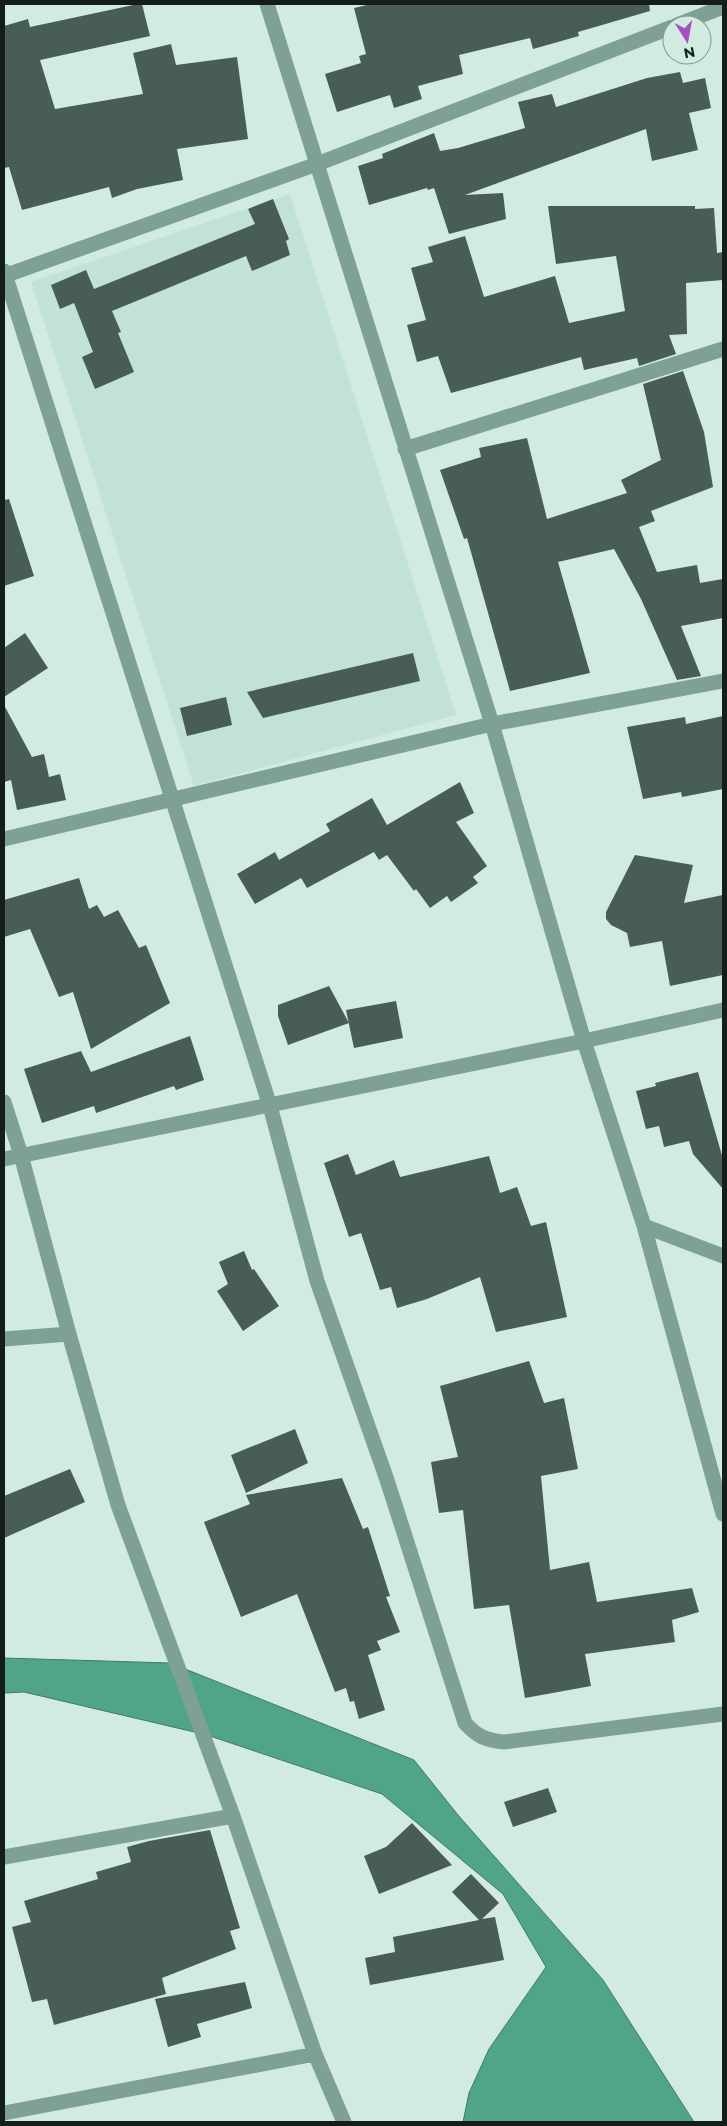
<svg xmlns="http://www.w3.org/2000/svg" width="727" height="2126" viewBox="0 0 727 2126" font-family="Montserrat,sans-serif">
  <rect width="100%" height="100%" fill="#d2ebe0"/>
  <path fill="#c1e2d4" d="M290 194 456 715 194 786 31 282Z"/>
  <path fill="#50a488" stroke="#3e7c67" d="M4 1658 170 1663 414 1760 458 1815 603 1980 694 2122H463L469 2093 489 2049 546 1967 503 1894 382 1794 207 1735 24 1692 4 1693Z"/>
  <path fill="#485d55" d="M138 4H142L150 36 40 60 55 109 143 94 133 53 171 44 176 65 237 57 248 139 177 149 183 180 137 189 112 198 109 187 22 210 9 167 4 168V26L28 19 30 27Z
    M371 4H649L650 11 578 32 579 36 533 49 530 38 459 55 463 74 418 86 422 99 394 108 390 95 337 112 325 74 361 63 359 56 366 54 354 8Z
    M680 72 683 83 705 78 711 108 689 113 698 150 652 161 646 129 465 195 503 193 506 219 449 234 434 188 428 190 427 188 369 205 358 166 383 158 382 154 434 133 440 151 458 148 525 128 518 102 552 94 556 107 647 78Z
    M273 199 289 239 286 241 290 255 252 271 246 256 112 311 121 332 118 333 134 372 95 389 82 357 93 352 74 303 60 309 51 285 86 270 94 289 255 224 248 209Z
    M548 206H695V209L714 208 717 253 723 252V280L686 283 687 334 669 335 676 354 639 366 637 358 584 370 581 357 451 393 438 356 417 362 407 325 426 320 411 268 433 262 428 247 465 236 484 297 555 276 569 323 625 311 616 256 556 264Z
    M683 371 704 432 713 487 651 511 655 521 639 527 657 572 697 565 700 583 723 579V618L681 626 701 676 677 680 641 599 614 549 558 562 590 673 510 691 467 538 464 539 440 470 481 457 479 448 527 438 547 519 627 493 621 480 661 460 643 384Z
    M9 499 34 576 4 586V500Z
    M25 633 48 668 4 697V648Z
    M413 653 420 681 263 718 247 692Z
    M226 697 232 725 187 736 180 708Z
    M4 705 32 757 44 754 49 777 60 774 66 800 17 810 11 780 4 782Z
    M723 716V789L682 797 681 792 643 799 627 727 685 717 686 724Z
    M460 782 474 813 456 822 487 866 473 877 478 883 451 902 447 896 430 908 416 889 414 891 387 855 379 860 374 852 307 888 301 878 255 904 237 874 275 852 279 860 330 831 326 824 372 798 387 825Z
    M635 855 693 865 684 903 723 895V975L670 986 662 941 630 947 627 933 611 925 606 919V912Z
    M79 878 89 909 97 905 104 917 118 910 139 948 146 945 170 1003 91 1049 73 992 59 997 30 929 4 937V900Z
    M329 986 349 1023 288 1045 278 1016V1005Z
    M396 1001 403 1038 354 1048 346 1010Z
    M190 1036 204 1080 176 1090 174 1086 96 1113 94 1106 42 1123 24 1069 81 1051 91 1072Z
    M698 1072 723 1159V1189L693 1154 689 1141 664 1147 659 1126 646 1129 636 1091 656 1086 655 1083Z
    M348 1154 356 1175 394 1160 400 1177 489 1156 500 1193 517 1187 531 1226 546 1222 567 1317 496 1332 480 1277 427 1299 397 1308 391 1287 380 1290 361 1233 349 1237 324 1163Z
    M244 1251 252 1270 254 1269 279 1306 243 1331 217 1291 228 1284 219 1262Z
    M529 1361 544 1403 564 1398 578 1469 541 1476 550 1570 589 1562 597 1602 692 1588 699 1612 672 1620 675 1642 585 1654 591 1686 525 1698 509 1605 474 1609 463 1510 439 1513 431 1462 458 1457 440 1386Z
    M295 1429 308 1463 246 1493 231 1455Z
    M70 1469 85 1502 4 1538V1496Z
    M342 1478 363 1529 368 1527 390 1596 386 1597 400 1632 377 1641 381 1650 368 1655 385 1710 359 1719 354 1701 350 1702 346 1688 335 1692 297 1594 241 1617 204 1522 250 1504 246 1495Z
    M548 1788 557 1812 513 1827 504 1802Z
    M412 1823 452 1865 379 1894 364 1856 386 1847Z
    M210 1830 240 1928 230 1931 236 1949 162 1978 166 1994 54 2025 47 1999 32 2002 12 1927 31 1922 24 1901 98 1879 96 1872 131 1862 127 1847 149 1841Z
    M471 1874 499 1903 482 1919 495 1917 504 1960 370 1985 365 1958 395 1952 393 1937 479 1920 452 1892Z
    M245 1982 252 2008 197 2024 201 2037 168 2047 155 1999Z"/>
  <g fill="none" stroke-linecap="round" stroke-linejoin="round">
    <path stroke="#7fa194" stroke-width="15" d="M267 4 492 724 584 1041 644 1226 723 1514
      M677 25 723 7
      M4 271 270 1106 317 1281 387 1480 465 1723C478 1737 485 1740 504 1742L723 1714
      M4 276 317 164 672 27
      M405 449 723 349
      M4 839 492 724 723 681
      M4 1102 21 1155 69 1334 118 1505 233 1816 315 2054 344 2122
      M4 1159 584 1041 723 1010
      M644 1226 723 1256
      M4 1339 69 1334
      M4 1857 233 1816
      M4 2113 315 2054"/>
  </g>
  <rect width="727" height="2126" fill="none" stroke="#141d19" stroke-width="10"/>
  <g transform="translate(687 40) rotate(169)"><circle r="24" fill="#d2ebe0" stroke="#869990"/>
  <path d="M0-4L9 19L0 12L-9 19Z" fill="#a650be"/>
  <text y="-8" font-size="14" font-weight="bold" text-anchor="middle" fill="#141d19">N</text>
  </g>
</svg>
